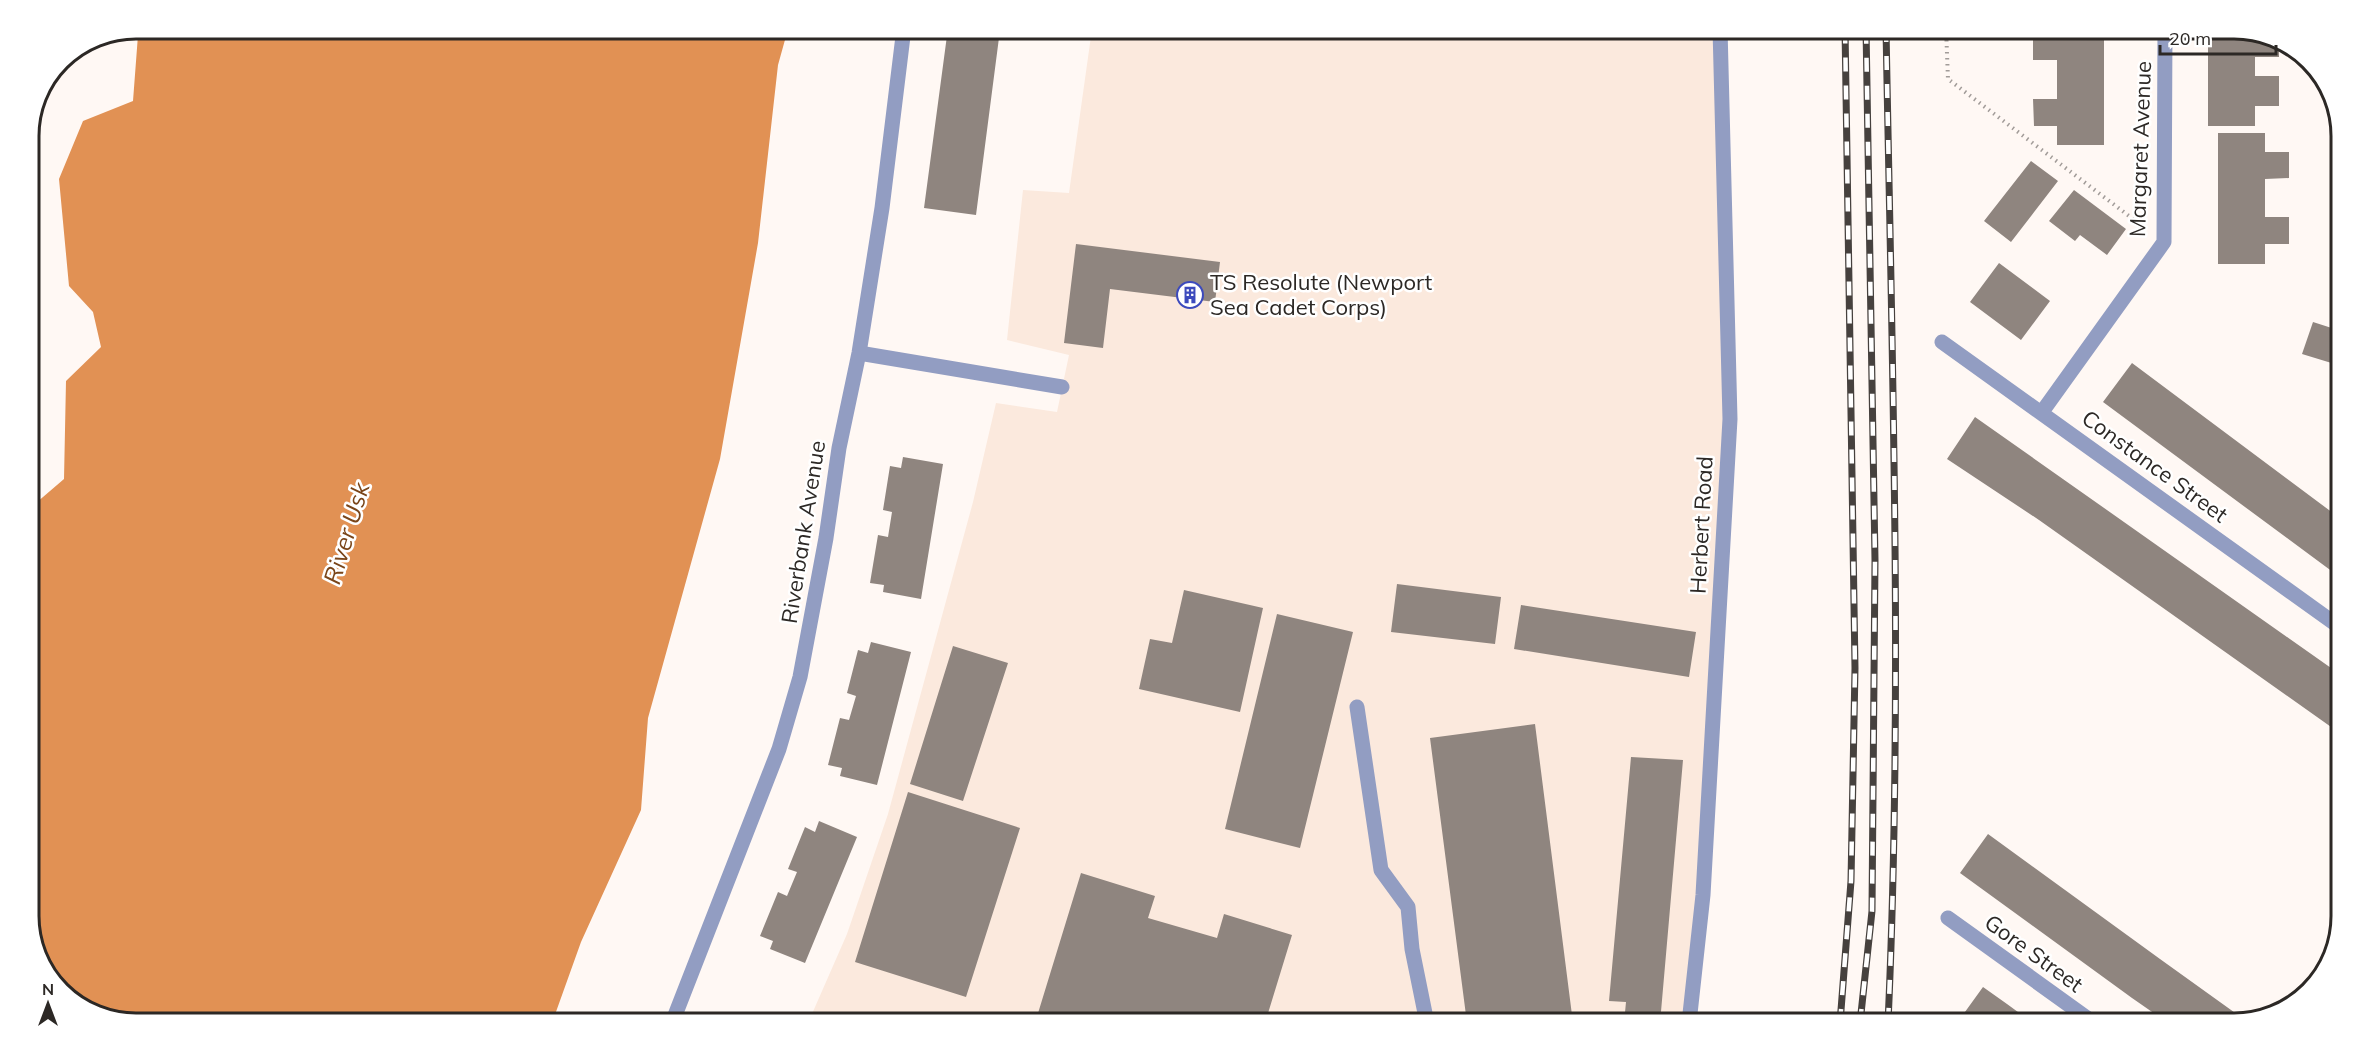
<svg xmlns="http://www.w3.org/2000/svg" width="2370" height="1052" viewBox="0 0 2370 1052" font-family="Mulish,sans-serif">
  <rect width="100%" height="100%" fill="#fff8f4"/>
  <path fill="#fbe9dd" d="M1092 29H1720L1730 419 1703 895 1683 1023H808L847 934 888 814 973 502 996 403 1057 412 1069 355 1007 340 1023 190 1069 193Z"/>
  <path fill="#e19154" d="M133 29H788L778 65 758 243 720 459 648 718 641 810 581 942 552 1023H136L95 1015 51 981 29 923V509L64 479 66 381 101 347 93 312 69 286 59 179 83 121 133 101 138 35Z"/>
  <path fill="#8f857f" d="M948 28 1000 30 976 215 924 208Z
    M2057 28H2104V145H2057V126H2034L2033 99H2057V60H2033V34H2057Z
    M2208 28H2234L2279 40V57H2255V76H2279V106H2255V126H2208Z
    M2218 133H2265V152H2289V178L2265 179V217H2289V244H2265V264H2218Z
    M2031 161 2058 181 2011 242 1984 221Z
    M2074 190 2126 229 2107 255 2080 235 2075 241 2049 221Z
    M1076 244 1220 262 1215 302 1110 289 1103 348 1064 343Z
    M1999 263 2050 301 2021 340 1970 302Z
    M2313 322 2341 331V385H2337L2338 365 2302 354Z
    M2132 363 2341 519V578L2103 402Z
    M1975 417 2341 675V734L2039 520 1947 459Z
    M903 457 943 464 921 599 883 592 884 585 870 583 878 535 888 537 892 512 883 510 890 466 901 468Z
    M1397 584 1501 597 1495 644 1391 632Z
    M1184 590 1263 608 1240 712 1139 689 1150 639 1172 643Z
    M1521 605 1696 632 1689 677 1514 649Z
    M1277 614 1353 632 1300 848 1225 829Z
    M871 642 911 652 877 785 840 776 842 768 828 765 840 718 849 720 856 696 847 693 858 650 868 653Z
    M953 646 1008 663 963 801 910 784Z
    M1535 724 1573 1023H1467L1430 738Z
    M1631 757 1683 760 1660 1023H1624L1626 1002 1609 1001Z
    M908 792 1020 828 966 997 855 962Z
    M819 821 857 837 805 963 770 949 773 941 760 936 778 892 787 896 797 872 788 869 805 827 815 832Z
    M1988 834 2160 959 2245 1020 2234 1023H2168L2132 998 1960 873Z
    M1081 873 1155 896 1148 918 1217 938 1224 914 1292 935 1265 1023H1035Z
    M1983 987 2007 1004 2033 1023H1957Z"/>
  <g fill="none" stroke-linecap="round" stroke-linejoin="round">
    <path stroke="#a29c99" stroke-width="4" stroke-dasharray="1.5 4.5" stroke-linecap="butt" d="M1946 28 1948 79 2137 222"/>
    <path stroke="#929dc2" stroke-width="15" d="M1942 342 2341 628
      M859 353 1062 387
      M2042 412 2164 242 2165 28
      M1357 707 1381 870 1408 907 1412 949 1427 1023
      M1948 918 2094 1023
      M672 1023 779 749 800 677 826 538 839 448 859 353 882 208 904 28
      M1689 1023 1703 895 1730 419 1720 28"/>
    <defs>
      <path id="rail" d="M1886 28C1892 360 1903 692 1888 1023
        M1840 1023 1851 881 1855 668 1845 28
        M1860 1023 1872 911 1875 560 1866 28"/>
    </defs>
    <use href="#rail" stroke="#46413e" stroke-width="7"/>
    <use href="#rail" stroke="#fff" stroke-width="4.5" stroke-dasharray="14" stroke-linecap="butt"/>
  </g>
  <defs>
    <symbol id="building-ring" viewBox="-11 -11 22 22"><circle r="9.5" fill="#fff" stroke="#3c4abd" stroke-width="1.5"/><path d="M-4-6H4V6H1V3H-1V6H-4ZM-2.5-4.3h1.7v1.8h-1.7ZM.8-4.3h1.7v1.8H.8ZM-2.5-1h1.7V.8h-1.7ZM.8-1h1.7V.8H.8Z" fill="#3c4abd"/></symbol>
  </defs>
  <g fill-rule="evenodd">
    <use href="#building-ring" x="1175" y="280" width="30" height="30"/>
  </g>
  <g text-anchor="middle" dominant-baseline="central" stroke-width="5" stroke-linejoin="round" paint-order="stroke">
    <g font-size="22" fill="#2c2825" stroke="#fff">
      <text transform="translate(2140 149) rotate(-88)">Margaret Avenue</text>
      <text transform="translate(2155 466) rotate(36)">Constance Street</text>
      <text transform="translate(1701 525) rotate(-87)">Herbert Road</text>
      <text transform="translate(803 532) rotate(-81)">Riverbank Avenue</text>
      <text transform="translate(2034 953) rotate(36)">Gore Street</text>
    </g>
    <g font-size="22" fill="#2c2825" stroke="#fff" text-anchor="start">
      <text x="1210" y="282">TS Resolute (Newport<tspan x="1210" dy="25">Sea Cadet Corps)</tspan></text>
    </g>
    <g font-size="24" font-style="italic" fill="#7a4519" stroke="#fff">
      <text transform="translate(346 533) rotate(-73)">River Usk</text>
    </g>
  </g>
  <path d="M0 0H2370V1052H0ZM136 39H2234A97 97 0 0 1 2331 136V916A97 97 0 0 1 2234 1013H136A97 97 0 0 1 39 916V136A97 97 0 0 1 136 39Z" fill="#fff" fill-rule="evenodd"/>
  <path fill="none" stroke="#2c2825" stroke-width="3" d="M136 39H2234A97 97 0 0 1 2331 136V916A97 97 0 0 1 2234 1013H136A97 97 0 0 1 39 916V136A97 97 0 0 1 136 39Z"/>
  <g transform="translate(48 1004)" stroke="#ffffff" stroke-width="4.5" paint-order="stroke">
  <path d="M0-4.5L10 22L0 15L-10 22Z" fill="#2c2825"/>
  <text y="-9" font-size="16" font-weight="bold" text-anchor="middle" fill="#2c2825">N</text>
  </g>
  <path d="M2160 45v9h116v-9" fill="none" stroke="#2c2825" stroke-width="3"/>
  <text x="2169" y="45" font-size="18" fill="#2c2825" stroke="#ffffff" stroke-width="4.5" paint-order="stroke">20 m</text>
</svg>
